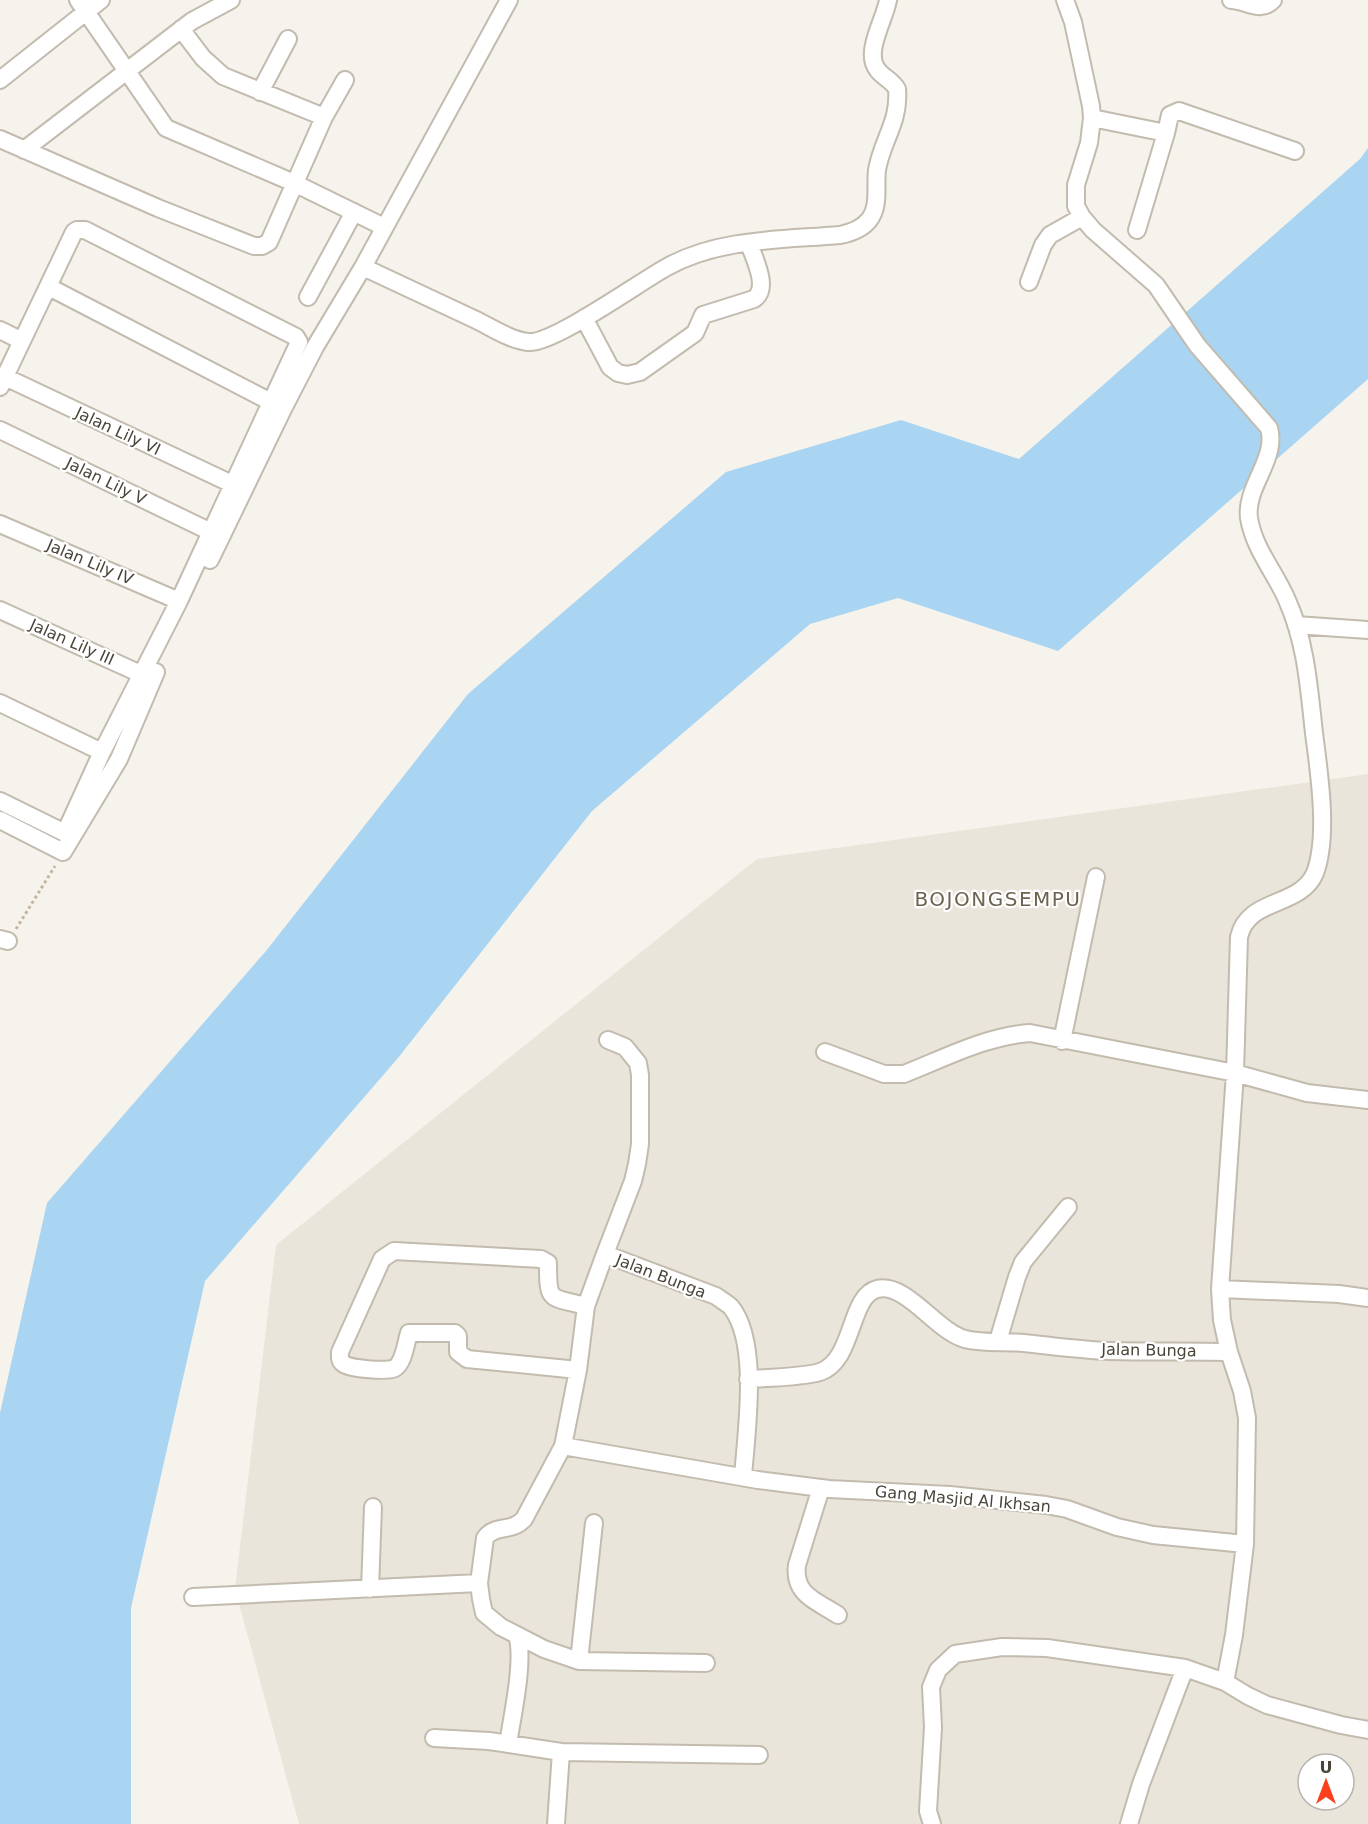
<svg xmlns="http://www.w3.org/2000/svg" width="1368" height="1824" viewBox="0 0 1368 1824" font-family="'DejaVu Sans',sans-serif">
  <rect width="100%" height="100%" fill="#f6f3ec"/>
  <path fill="#eae5da" fill-rule="evenodd" d="M1368 774V1824H299L235 1589 276 1245 757 859ZM1308 1764H1344V1800H1308Z"/>
  <path fill="#a9d4f2" d="M1368 148V379L1058 651 898 598 810 624 592 811 398 1058 205 1281 131 1608V1824H0V1413L47 1203 266 951 468 694 726 472 901 420 1019 459 1360 159Z"/>
  <g fill="none" stroke-linecap="round" stroke-linejoin="round">
    <defs>
      <path id="street" d="M78 0 166 128 294 183 384 227
        M1065 0 1073 22 1091 106 1092 118 1089 143 1076 185V206L1082 217 1093 230 1156 285 1197 345 1269 428C1278 459 1245 486 1249 518 1254 549 1275 572 1287 600 1306 642 1309 688 1314 733 1319 772 1329 836 1315 873 1300 908 1248 897 1239 937L1235 1073 1220 1289 1222 1320 1229 1352 1242 1391 1247 1418 1245 1544 1234 1635 1225 1682 1248 1696 1267 1705 1341 1725 1368 1730
        M1231 0C1246 0 1260 14 1273 0
        M181 29 203 58 223 76 324 117
        M0 80 101 0
        M260 92 288 39
        M1092 118 1166 133 1170 115 1179 111 1295 151
        M0 139 158 208 254 246H262L269 242 324 117 345 80
        M24 150 192 21 231 0
        M1137 230 1166 133
        M363 267C400 284 437 302 474 319 491 327 510 340 528 342 552 345 641 281 667 267 719 238 783 240 840 235 850 233 862 229 869 220 880 206 875 187 877 170 882 140 900 122 897 89 892 80 882 77 877 69 864 52 885 19 888 0
        M1029 282 1043 245 1050 235 1082 217
        M49 287 271 402
        M308 297 354 212
        M584 318 610 367 618 373 627 375 640 372 695 333 703 315 754 299C770 288 754 259 749 243
        M0 330 22 341
        M5 377 232 484
        M0 387 74 232 77 230H85L296 337 299 342 179 601 102 752 65 833 0 801
        M0 430 211 532
        M0 524 179 601
        M210 560 283 409 315 347 363 267 509 0
        M0 610 143 675
        M1296 625 1368 630
        M0 703 102 752
        M0 820 63 852 119 759 156 672
        M0 939 8 941
        M608 1040 625 1047 638 1063 640 1075V1144L637 1164 633 1181 605 1254 716 1296C721 1300 727 1303 731 1307 760 1343 746 1433 743 1477
        M1062 1041 1096 877
        M825 1052 884 1074H904C945 1058 986 1036 1030 1033L1235 1073 1307 1093 1368 1100
        M605 1254 586 1306 578 1370 563 1446 524 1519C511 1533 495 1524 485 1538L479 1583 481 1599 484 1613 501 1627 544 1649 579 1661 706 1663
        M1220 1289 1339 1294 1368 1298
        M998 1341 1017 1277 1023 1262 1068 1207
        M578 1370 467 1359 458 1352V1336L455 1333H409C406 1342 404 1362 395 1368 389 1372 351 1369 344 1364 339 1361 340 1357 340 1352L382 1259 394 1251 541 1259 548 1263C548 1304 549 1296 586 1306
        M748 1379C767 1378 804 1377 820 1372 854 1361 849 1296 877 1289 906 1282 936 1331 965 1339 984 1344 1005 1341 1024 1343 1053 1346 1082 1350 1110 1351 1150 1352 1189 1351 1229 1352
        M563 1446 758 1480 829 1489 950 1495 1046 1505 1067 1509 1117 1527 1153 1535 1245 1544
        M821 1488 797 1565C793 1595 817 1601 838 1615
        M370 1589 373 1507
        M193 1597 479 1583
        M579 1661 594 1523
        M434 1738 489 1741 561 1752
        M508 1744C512 1717 525 1660 517 1635
        M556 1824 561 1752 759 1755
        M932 1824 928 1811 933 1727 931 1687 938 1670 955 1654 1002 1647 1047 1648 1185 1668 1225 1682
        M1129 1824 1141 1784 1185 1668"/>
    </defs>
    <use href="#street" stroke="#c2bbae" stroke-width="20"/>
    <path stroke="#c4b79f" stroke-width="3" stroke-dasharray="3 3" stroke-linecap="butt" d="M16 929 55 866"/>
    <use href="#street" stroke="#fff" stroke-width="16"/>
  </g>
  <g text-anchor="middle" dominant-baseline="central" stroke-width="4.5" stroke-linejoin="round" paint-order="stroke">
    <g font-size="16" fill="#4b4439" stroke="#fff">
      <text transform="translate(118 431) rotate(25)">Jalan Lily VI</text>
      <text transform="translate(106 481) rotate(26)">Jalan Lily V</text>
      <text transform="translate(90 562) rotate(23)">Jalan Lily IV</text>
      <text transform="translate(72 642) rotate(24)">Jalan Lily III</text>
      <text transform="translate(661 1276) rotate(21)">Jalan Bunga</text>
      <text transform="translate(1149 1350) rotate(1)">Jalan Bunga</text>
      <text transform="translate(963 1499) rotate(5)">Gang Masjid Al Ikhsan</text>
    </g>
    <g font-size="20" letter-spacing="1.5" fill="#6e6250" stroke="#fff">
      <text x="998" y="899">BOJONGSEMPU</text>
    </g>
  </g>
  <g transform="translate(1326 1782)"><circle r="28" fill="#ffffff" stroke="#b7b4b0" stroke-width="1.5"/>
  <path d="M0-4.5L10 22L0 15L-10 22Z" fill="#fc3f1d"/>
  <text y="-9" font-size="16" font-weight="bold" text-anchor="middle" fill="#4b4439">U</text>
  </g>
</svg>
